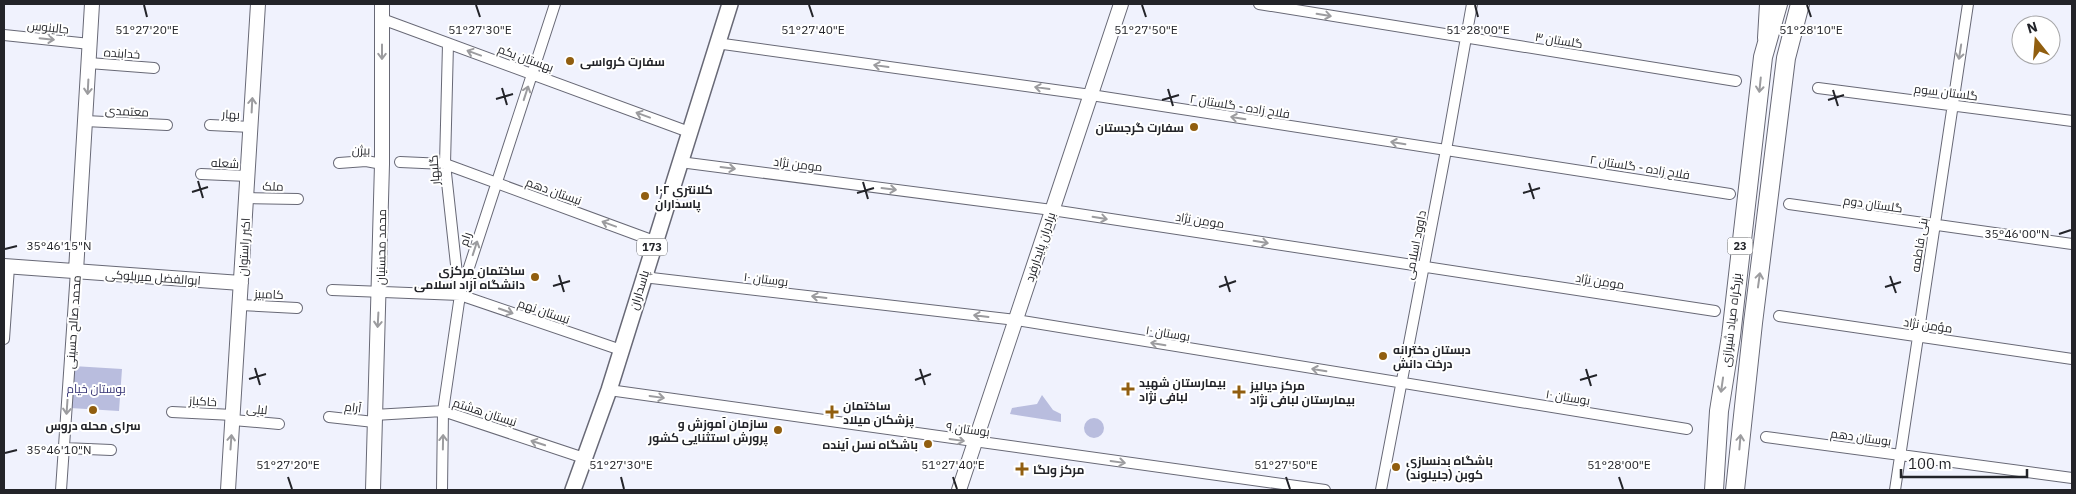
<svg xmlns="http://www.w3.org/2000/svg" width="2076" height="494" viewBox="0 0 2076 494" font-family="'IBM Plex Sans',Cairo,sans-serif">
  <rect width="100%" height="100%" fill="#f0f2fd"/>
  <path fill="#b9bdde" d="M73 366 122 369 119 411 70 408Z
    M1042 395 1053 410 1061 414V422L1010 414 1012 408 1037 404Z
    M1084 428a10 10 0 1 1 20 0a10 10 0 1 1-20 0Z"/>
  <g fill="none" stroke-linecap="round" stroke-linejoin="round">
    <defs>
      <path id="street" d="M1259 4 1736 81
        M382 19 689 132
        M4 35 90 44
        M1763 38 1765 4
        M716 43 1091 95 1730 194
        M448 44 445 164 459 292
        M89 63 154 68
        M1818 88 2072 121
        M85 121 167 125
        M210 125 251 127
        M400 162 445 164 654 241
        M680 162 1052 210 1715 311
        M339 163 366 161 382 164
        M201 174 248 176
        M246 198 298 199
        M1789 204 2072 244
        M643 277 1016 320 1687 429
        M332 290 460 295 621 350
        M240 305 297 308
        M1779 316 2072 359
        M4 339 9 267
        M609 390 1325 490
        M172 412 233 415
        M374 415 443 411 584 458
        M329 417 374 422
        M233 420 279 424
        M1766 437 2072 478
        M64 448 111 450
        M61 490 76 271
        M442 490 443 411 460 295 555 4
        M1381 490 1446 150 1472 4
        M1895 490 1968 4"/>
      <path id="secondary" d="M4 266 241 283
        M76 271 92 4
        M228 490 258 4
        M373 490 382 164V4
        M959 490 1121 4"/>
      <path id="primary" d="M573 490 609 390 730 4"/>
      <path id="highway" d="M1714 490 1719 411 1731 336 1763 57 1778 4
        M1735 490 1753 323 1786 58 1800 4"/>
    </defs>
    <use href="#street" stroke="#686976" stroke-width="12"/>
    <use href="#secondary" stroke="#686976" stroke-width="16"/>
    <use href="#primary" stroke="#686976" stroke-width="18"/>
    <use href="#highway" stroke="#686976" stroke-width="20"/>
    <use href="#street" stroke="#fff" stroke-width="10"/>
    <use href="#secondary" stroke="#fff" stroke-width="14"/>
    <use href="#primary" stroke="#fff" stroke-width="15"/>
    <use href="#highway" stroke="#fff" stroke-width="18"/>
  </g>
  <defs><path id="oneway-shaft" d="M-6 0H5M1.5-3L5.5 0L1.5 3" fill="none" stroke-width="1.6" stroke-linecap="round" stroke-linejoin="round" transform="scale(1.25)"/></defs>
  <g stroke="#9c9c9f">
    <use href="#oneway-shaft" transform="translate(1324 15) rotate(9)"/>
    <use href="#oneway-shaft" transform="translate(47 39) rotate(6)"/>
    <use href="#oneway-shaft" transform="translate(382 52) rotate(90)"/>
    <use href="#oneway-shaft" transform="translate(1960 52) rotate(99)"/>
    <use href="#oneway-shaft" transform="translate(474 53) rotate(-160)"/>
    <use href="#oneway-shaft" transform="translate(881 66) rotate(-172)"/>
    <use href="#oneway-shaft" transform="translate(1760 85) rotate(96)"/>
    <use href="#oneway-shaft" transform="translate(88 87) rotate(93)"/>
    <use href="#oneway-shaft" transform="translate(1042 88) rotate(-172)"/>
    <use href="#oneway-shaft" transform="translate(526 93) rotate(-72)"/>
    <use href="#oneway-shaft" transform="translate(252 105) rotate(-87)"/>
    <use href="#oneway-shaft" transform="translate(643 115) rotate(-160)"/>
    <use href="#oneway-shaft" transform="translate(1238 118) rotate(-171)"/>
    <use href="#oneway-shaft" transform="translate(1398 143) rotate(-171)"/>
    <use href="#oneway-shaft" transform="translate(728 168) rotate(7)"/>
    <use href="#oneway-shaft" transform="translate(889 189) rotate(7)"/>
    <use href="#oneway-shaft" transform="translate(1100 218) rotate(9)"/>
    <use href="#oneway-shaft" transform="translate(609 224) rotate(-160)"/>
    <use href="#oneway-shaft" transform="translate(1261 242) rotate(9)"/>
    <use href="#oneway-shaft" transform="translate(475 248) rotate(-72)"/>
    <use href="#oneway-shaft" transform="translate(1759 280) rotate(-82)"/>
    <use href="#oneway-shaft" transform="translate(819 297) rotate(-173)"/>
    <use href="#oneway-shaft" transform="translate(506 311) rotate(19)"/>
    <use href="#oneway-shaft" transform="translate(981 316) rotate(-173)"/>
    <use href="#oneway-shaft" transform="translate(378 320) rotate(93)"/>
    <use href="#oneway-shaft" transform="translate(1158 344) rotate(-171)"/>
    <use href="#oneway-shaft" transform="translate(1319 370) rotate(-171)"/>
    <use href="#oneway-shaft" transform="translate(1722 385) rotate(98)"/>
    <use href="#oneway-shaft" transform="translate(657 397) rotate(8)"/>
    <use href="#oneway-shaft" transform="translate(67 407) rotate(94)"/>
    <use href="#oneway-shaft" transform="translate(957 440) rotate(8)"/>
    <use href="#oneway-shaft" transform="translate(231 442) rotate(-86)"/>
    <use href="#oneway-shaft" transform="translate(443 442) rotate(-89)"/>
    <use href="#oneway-shaft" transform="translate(1740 442) rotate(-85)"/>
    <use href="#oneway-shaft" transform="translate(538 443) rotate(-162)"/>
    <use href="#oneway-shaft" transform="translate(1118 462) rotate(8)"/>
  </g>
  <path fill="none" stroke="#232429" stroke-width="2" d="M144 5 147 17M476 5 480 17M809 5 813 17M1142 5 1146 17M1475 5 1478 17M1807 5 1811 17M502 88 507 105M1168 89 1173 106M1833 90 1838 106M496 99 513 94M1162 100 1179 95M1828 100 1844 95M198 181 203 198M863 182 868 199M1529 183 1534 199M192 192 208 187M857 193 874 188M1523 193 1540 188M2059 234 2071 230M5 249 17 246M559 275 564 292M1225 276 1230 292M1890 276 1896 293M553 286 570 281M1219 287 1236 281M1885 287 1901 282M255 368 260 385M920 369 925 385M1586 369 1591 386M249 379 266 374M915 380 931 374M1580 380 1597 375M5 453 17 450M288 477 292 489M621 477 624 489M953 477 957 489M1286 477 1290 489M1619 477 1623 489"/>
  <g fill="#915e0f" stroke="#fff" stroke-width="2">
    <circle cx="570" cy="61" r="5"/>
    <circle cx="1194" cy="127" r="5"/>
    <circle cx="645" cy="196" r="5"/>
    <circle cx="535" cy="277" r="5"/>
    <circle cx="1383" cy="356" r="5"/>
    <path d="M1125.5 381.5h5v5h5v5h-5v5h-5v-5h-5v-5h5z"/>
    <path d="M1236.5 384.5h5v5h5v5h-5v5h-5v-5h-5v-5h5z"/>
    <circle cx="93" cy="410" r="5"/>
    <path d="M829.5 404.5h5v5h5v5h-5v5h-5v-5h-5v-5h5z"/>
    <circle cx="778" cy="430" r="5"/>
    <circle cx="928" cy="444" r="5"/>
    <circle cx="1396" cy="467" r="5"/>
    <path d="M1019.5 461.5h5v5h5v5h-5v5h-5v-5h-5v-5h5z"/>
  </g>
  <g text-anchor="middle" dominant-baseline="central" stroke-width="4" stroke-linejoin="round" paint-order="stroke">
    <g fill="#fff" stroke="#656669" stroke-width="1">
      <rect x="1727.5" y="237.5" width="25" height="17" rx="4"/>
      <rect x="637" y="238.5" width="30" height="17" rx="4"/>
    </g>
    <g font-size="11" font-weight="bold" fill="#232429">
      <text x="1740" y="246">23</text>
      <text x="652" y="247">173</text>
    </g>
    <g font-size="12" fill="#232429" stroke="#fff">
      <text transform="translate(48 27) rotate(6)">جالینوس</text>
      <text transform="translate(1559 40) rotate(9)">گلستان ۳</text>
      <text transform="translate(122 53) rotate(4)">خدابنده</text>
      <text transform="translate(526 58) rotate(20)">بهستان یکم</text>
      <text transform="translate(1946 92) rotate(7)">گلستان سوم</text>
      <text transform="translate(1240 106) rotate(9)">فلاح زاده - گلستان ۲</text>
      <text transform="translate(127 111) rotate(3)">معتمدی</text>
      <text transform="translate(231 114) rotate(3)">بهار</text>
      <text transform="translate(361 150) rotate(1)">بیژن</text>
      <text transform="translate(225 163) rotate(3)">شعله</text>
      <text transform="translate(798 164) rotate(7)">مومن نژاد</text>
      <text transform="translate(1640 167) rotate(9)">فلاح زاده - گلستان ۲</text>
      <text transform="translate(434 170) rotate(-94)">گلبهار</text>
      <text transform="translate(273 186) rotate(2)">ملک</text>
      <text transform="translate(554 191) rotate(20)">نیستان دهم</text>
      <text transform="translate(1873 204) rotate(8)">گلستان دوم</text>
      <text transform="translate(1200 220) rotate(9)">مومن نژاد</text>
      <text transform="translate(465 239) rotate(-72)">رام</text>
      <text transform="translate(1415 245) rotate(-79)">داوود اسلامی</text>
      <text transform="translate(1919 245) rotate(-81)">بنی فاطمه</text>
      <text transform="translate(244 247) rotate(-87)">اکبر راستوان</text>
      <text transform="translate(381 247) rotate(-89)">محمد محسنیان</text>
      <text transform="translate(1040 247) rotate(-72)">برادران پایدارفرد</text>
      <text transform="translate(153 277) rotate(4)">ابوالفضل میربلوکی</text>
      <text transform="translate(766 279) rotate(7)">بوستان ۱۰</text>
      <text transform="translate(1600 281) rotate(9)">مومن نژاد</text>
      <text transform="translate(639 290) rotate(-73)">پاسداران</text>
      <text transform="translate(269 294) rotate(2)">کامبیز</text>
      <text transform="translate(544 311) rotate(19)">نیستان نهم</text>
      <text transform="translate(1731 320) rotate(-83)">بزرگراه صیاد شیرازی</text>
      <text transform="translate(73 322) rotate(-86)">محمد صالح حسینی</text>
      <text transform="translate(1928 325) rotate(8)">مؤمن نژاد</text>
      <text transform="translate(1168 333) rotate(9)">بوستان ۱۰</text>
      <text transform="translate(1568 397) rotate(9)">بوستان ۱۰</text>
      <text transform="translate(203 401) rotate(3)">خاکباز</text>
      <text transform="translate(353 407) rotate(7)">آرام</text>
      <text transform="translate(257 409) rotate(5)">لیلی</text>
      <text transform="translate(485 412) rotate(18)">نیستان هشتم</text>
      <text transform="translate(968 429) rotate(8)">بوستان ۹</text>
      <text transform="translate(1861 437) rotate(8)">بوستان دهم</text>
    </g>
    <g font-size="12" font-weight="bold" fill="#232429" stroke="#fff" text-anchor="start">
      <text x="580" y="61">سفارت کرواسی</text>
      <text x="1184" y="127" text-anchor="end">سفارت گرجستان</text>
      <text x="655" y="189">کلانتری ۱۰۲<tspan x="655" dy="14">پاسداران</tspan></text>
      <text x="525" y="270" text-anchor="end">ساختمان مرکزی<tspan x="525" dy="14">دانشگاه آزاد اسلامی</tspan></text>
      <text x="1393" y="349">دبستان دخترانه<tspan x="1393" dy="14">درخت دانش</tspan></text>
      <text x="1139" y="382">بیمارستان شهید<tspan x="1139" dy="14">لبافی نژاد</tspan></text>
      <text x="1250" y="385">مرکز دیالیز<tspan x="1250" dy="14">بیمارستان لبافی نژاد</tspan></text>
      <text x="843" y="405">ساختمان<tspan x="843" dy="14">پزشکان میلاد</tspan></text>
      <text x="768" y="423" text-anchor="end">سازمان آموزش و<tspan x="768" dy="14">پرورش استثنایی کشور</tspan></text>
      <text x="93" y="425" text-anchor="middle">سرای محله دروس</text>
      <text x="918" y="444" text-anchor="end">باشگاه نسل آینده</text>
      <text x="1406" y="460">باشگاه بدنسازی<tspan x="1406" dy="14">کوبن (جلیلوند)</tspan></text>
      <text x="1033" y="469">مرکز ولگا</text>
    </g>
    <g font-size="12" fill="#363475" stroke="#fff">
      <text x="96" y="388">بوستان خیام</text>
    </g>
  </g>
  <g font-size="12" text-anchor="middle" fill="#232429" stroke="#fff" stroke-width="4" stroke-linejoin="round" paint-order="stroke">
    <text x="147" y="34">51°27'20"E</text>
    <text x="480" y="34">51°27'30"E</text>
    <text x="813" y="34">51°27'40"E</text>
    <text x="1146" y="34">51°27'50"E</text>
    <text x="1478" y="34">51°28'00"E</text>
    <text x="1811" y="34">51°28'10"E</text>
    <text x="2017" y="238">35°46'00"N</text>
    <text x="59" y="250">35°46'15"N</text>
    <text x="59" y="454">35°46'10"N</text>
    <text x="288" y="469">51°27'20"E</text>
    <text x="621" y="469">51°27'30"E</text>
    <text x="953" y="469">51°27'40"E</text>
    <text x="1286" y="469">51°27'50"E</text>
    <text x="1619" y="469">51°28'00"E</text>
  </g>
  <rect width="2076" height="494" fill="none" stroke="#232429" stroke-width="10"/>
  <g transform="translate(2036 40) rotate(343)"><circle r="24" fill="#ffffff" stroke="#a7a7a9"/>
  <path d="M0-4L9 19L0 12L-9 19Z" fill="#915e0f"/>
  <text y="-8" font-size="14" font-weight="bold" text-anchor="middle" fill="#232429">N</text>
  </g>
  <path d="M1901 469v8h126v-8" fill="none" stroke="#232429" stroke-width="2.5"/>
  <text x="1908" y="469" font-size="15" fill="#232429" stroke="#ffffff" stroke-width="4" paint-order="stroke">100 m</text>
</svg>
